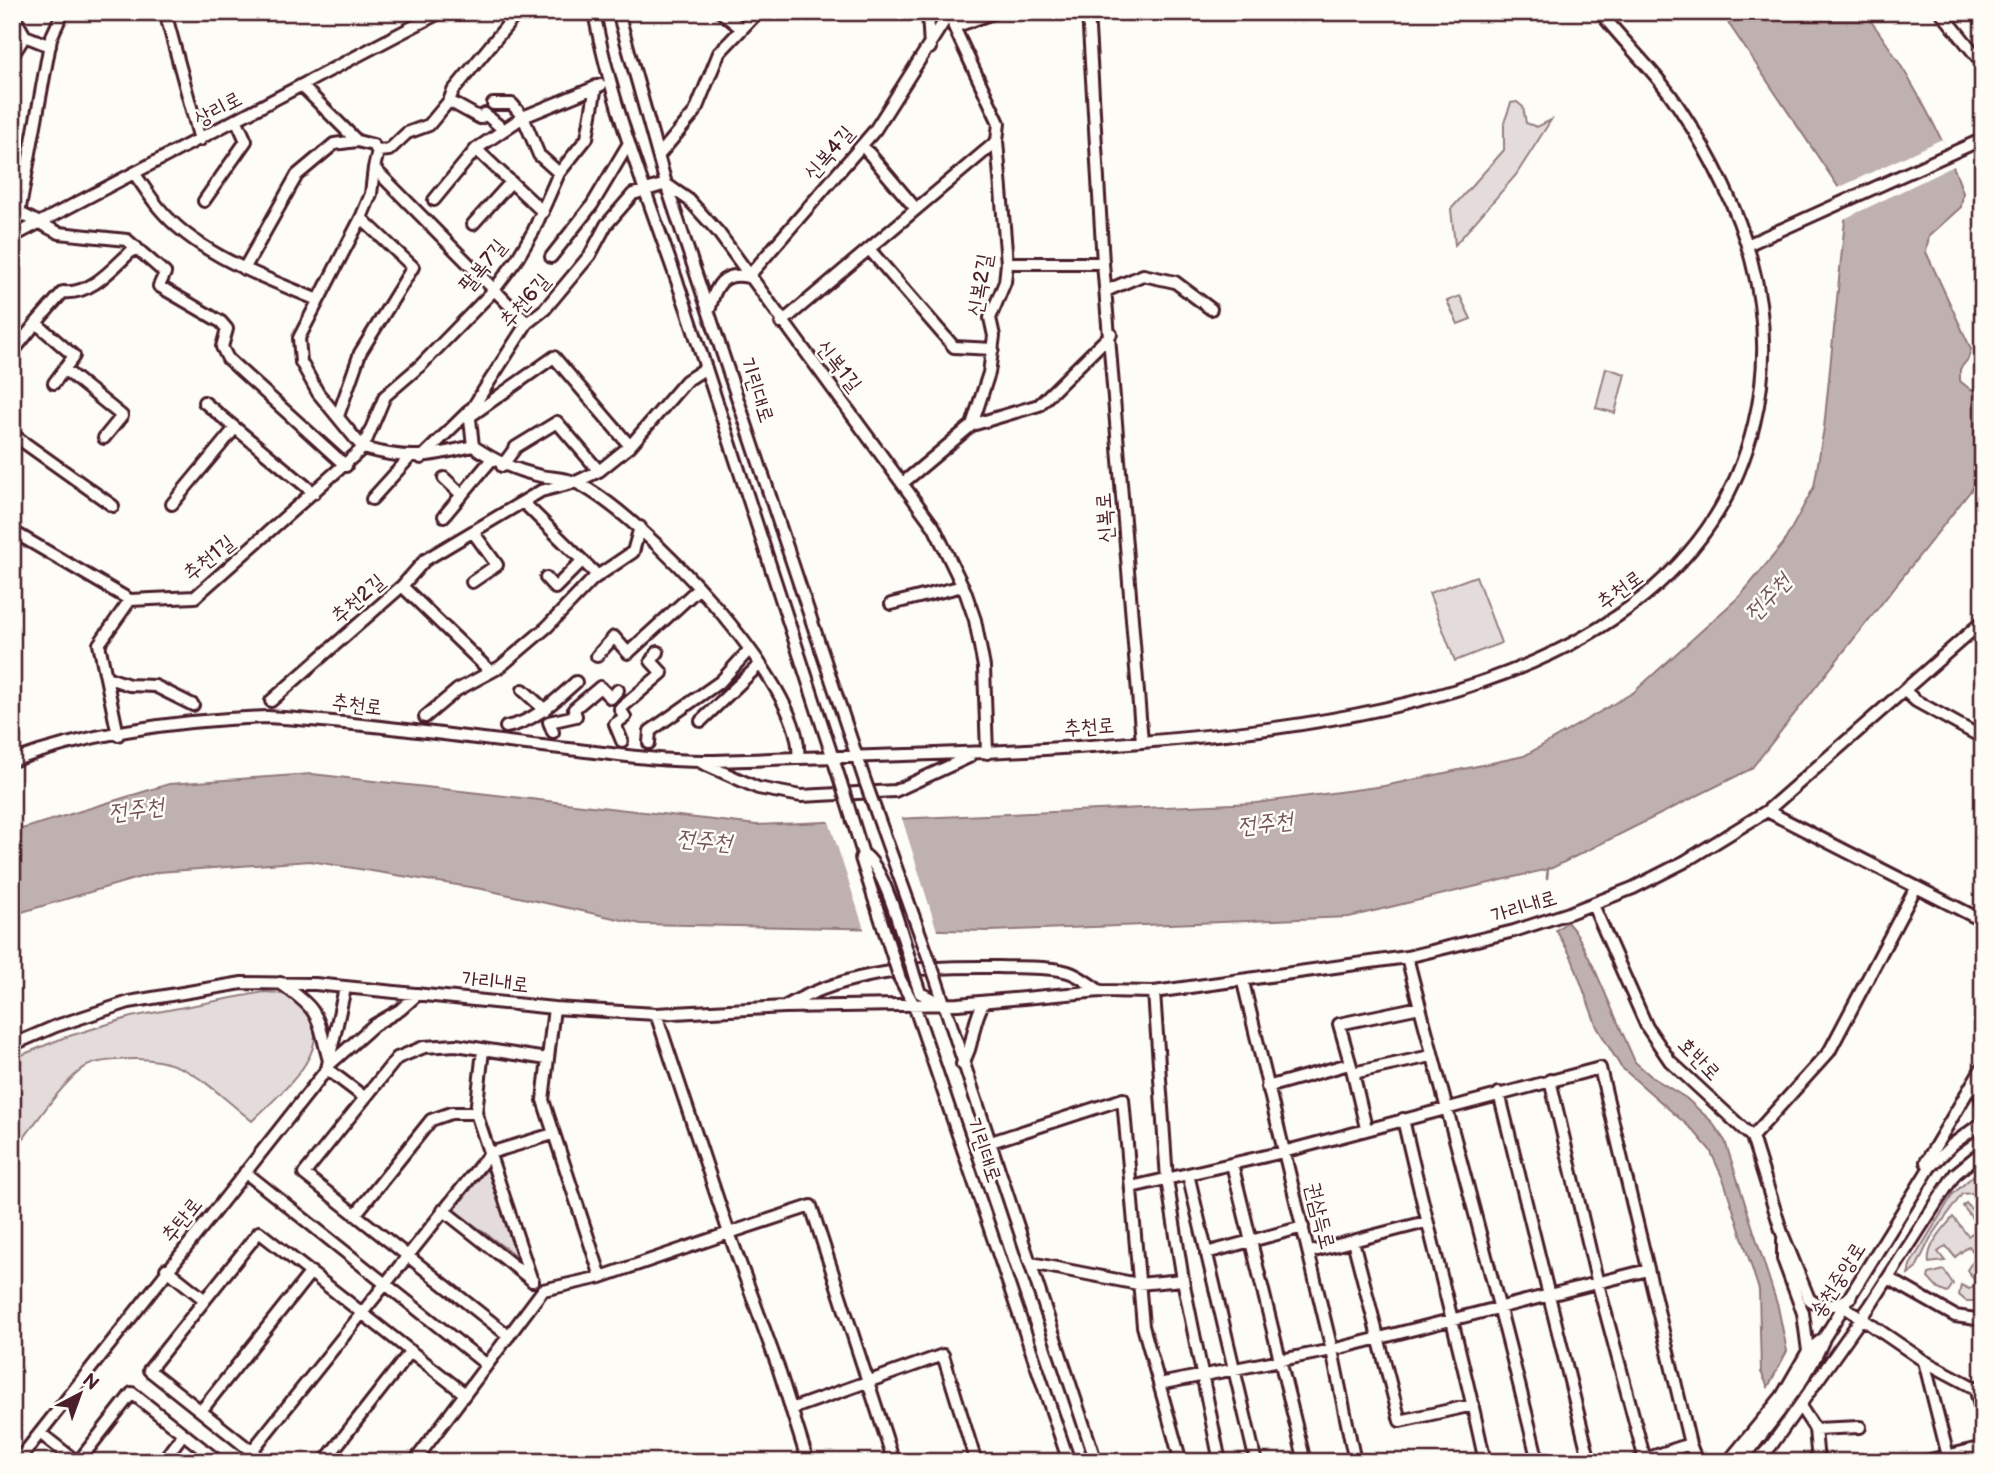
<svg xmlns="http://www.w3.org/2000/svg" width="1995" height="1474" viewBox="0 0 1995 1474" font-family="'Balsamiq Sans','Poor Story',sans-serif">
  <rect width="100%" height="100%" fill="#fdfcf7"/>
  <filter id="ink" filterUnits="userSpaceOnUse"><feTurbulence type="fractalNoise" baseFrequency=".0143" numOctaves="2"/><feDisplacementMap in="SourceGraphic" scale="14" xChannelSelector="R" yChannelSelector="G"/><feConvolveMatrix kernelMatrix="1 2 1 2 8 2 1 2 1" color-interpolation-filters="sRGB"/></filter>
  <g filter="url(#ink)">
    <path fill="#e3dcda" stroke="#967e82" stroke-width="2" d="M1517 102 1523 107 1526 123 1537 127 1551 120 1516 175 1455 245 1451 209 1504 150V123L1511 103Z
      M1460 296 1471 319 1458 324 1447 301Z
      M1606 368 1625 374 1615 413 1596 408Z
      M1476 576 1501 643 1455 661 1429 593Z
      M264 992C283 993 295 995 307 1011 336 1051 279 1094 252 1121 203 1082 184 1053 117 1060 105 1061 90 1062 81 1070 56 1090 33 1128 12 1153V1059L63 1038 131 1017Z
      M1983 1167V1184L1972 1193 1962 1194 1930 1239 1915 1270 1908 1275 1910 1265 1953 1194Z
      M487 1169 516 1256 454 1210Z
      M1983 1200V1288L1975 1294 1979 1301H1966L1959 1295 1961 1285 1969 1289 1977 1283 1967 1270 1976 1256 1969 1246 1955 1257 1946 1246 1938 1252 1945 1261 1929 1263C1926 1247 1943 1229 1953 1217L1968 1236 1979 1228 1963 1206 1966 1203 1971 1209Z
      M1944 1270 1953 1284 1947 1293 1938 1289 1928 1278 1929 1274Z"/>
    <path fill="#c0b1b1" stroke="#91777b" stroke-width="2" d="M1721 12H1864C1901 59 1944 136 1963 193L1961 207 1929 236 1926 252 1971 349 1968 359 1960 369V381L1971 390H1983V475L1751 769 1552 868 1349 917 990 931 641 924 482 889 310 861 158 872 12 915V832L169 784 312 774 757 825 1256 803 1384 786 1524 756 1634 692 1741 595 1783 544 1814 487 1824 428 1847 200Z
      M1567 922 1577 934 1595 970 1635 1062 1652 1077 1686 1098 1711 1121 1725 1141 1778 1307 1787 1351 1768 1387 1761 1372 1759 1290 1724 1181 1710 1150 1694 1131 1621 1067 1597 1027 1571 956 1556 930Z"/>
    <path fill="#fdfcf7" d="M1942 139 1956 165 1842 220 1844 201 1836 189Z
      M901 815 938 934 865 932 828 818Z"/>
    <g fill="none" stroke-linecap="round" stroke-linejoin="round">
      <path stroke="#91777b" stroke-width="2.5" d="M1547 878 1548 868"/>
      <defs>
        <path id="minor" d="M165 12 200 140
          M594 12C613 114 654 212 687 310 739 467 790 625 841 783
          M618 12 666 184 865 781
          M721 12 742 29
          M928 12 930 48
          M1088 12 1103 263 1142 742
          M1941 12 1983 64
          M12 13 25 36 50 46
          M954 27 996 12
          M12 49 16 50 25 36
          M302 86 357 141 373 145 378 151 374 168 527 323
          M449 101 480 118 485 114 504 130
          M493 104H512L523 117 539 155 559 173
          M862 145 916 209
          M476 149 543 212
          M378 151 389 150 407 133 429 125 449 101 453 91 518 12
          M659 155 695 112 719 53 758 12
          M134 173C142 184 150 197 159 208 198 255 264 277 318 300
          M434 200 476 149 523 117 601 85
          M204 201 246 141 237 121
          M12 209 59 233 127 240 165 273 159 286 221 322 227 329 222 347 228 359 346 466
          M19 213 51 38 63 12
          M473 224 511 182
          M12 237 441 12
          M1747 245 1983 139
          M869 249 954 347 993 349
          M551 257 592 205 629 143
          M1007 263H1103
          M244 269 297 175 334 144 357 141
          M1108 290 1143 275 1175 282 1211 309
          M710 308C715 286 723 271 748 277L875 130 950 12
          M36 323 63 292C93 295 115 265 136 247
          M781 323 997 141
          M12 353 36 323 74 356 54 383
          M64 369 122 416 104 438
          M204 402 314 493
          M469 410 473 446
          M472 415 554 357 630 446
          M338 416 360 353 413 267 361 218
          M972 425 1039 405 1111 334
          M12 434 113 506
          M363 448C409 461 427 457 473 446 495 461 514 470 541 476 552 478 567 478 577 483 640 513 807 687 798 758
          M363 448 318 393 301 362 299 338 361 218 371 194 374 168
          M421 458 473 407 527 323 545 309 590 255 606 225 633 194 666 184 689 200 718 232 934 527 965 591 975 620 984 667 987 753
          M502 466 516 447 557 422 599 471
          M444 478 462 495
          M904 482 972 425 989 373 994 336 990 318 1005 282 1007 263 997 141 999 123 954 27 951 12
          M372 499 410 457
          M523 502 598 576
          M172 504 235 428
          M444 516 492 459
          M12 531 130 600
          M546 578 555 588 582 561
          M472 582 497 565 473 532
          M402 586 490 671
          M891 604 963 586
          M597 656 614 637 628 653 699 588
          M106 677 129 685 155 686 193 705
          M523 690 545 710
          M1906 692 1916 701 1983 738
          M271 701 402 586 425 560 541 491 576 482 599 471 630 446 686 381 706 368
          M425 717 457 690 500 667 547 627 593 579 633 552 640 527
          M701 721 759 665
          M506 727C534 722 556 700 576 682
          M553 732 549 722 576 716 574 709 600 687 611 698 618 690
          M118 735 99 644 130 600 195 597 363 448 385 396 421 365 494 290 517 259 533 232 559 173 587 138 596 86
          M622 741 615 724 625 717 620 709 662 673 651 661 658 652
          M649 743 650 731 721 681 749 650
          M12 761C92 732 183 720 267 717 371 723 475 739 578 750 620 755 662 761 703 761 734 761 766 759 797 758 891 756 984 753 1078 747 1311 730 1687 701 1754 424 1782 310 1743 204 1680 109 1658 74 1626 45 1600 12
          M702 763 758 788 801 796 895 791 969 757
          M1767 811 1983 921
          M1593 905 1647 1027 1670 1061 1752 1137 1782 1233 1809 1299C1824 1311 1835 1305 1850 1298
          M1407 957C1450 1125 1498 1292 1538 1462
          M935 976 1096 1462
          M915 978 920 993 940 1003
          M900 979 914 1005 1069 1462
          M1243 982 1332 1350 1355 1462
          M280 983C324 1013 316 1017 330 1064L374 1025 400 1010 418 994
          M1154 992 1167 1179 1183 1280 1220 1462
          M786 1006C851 969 925 966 999 967 1021 968 1046 966 1068 972 1079 975 1090 985 1100 991
          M554 1008 543 1100 601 1277
          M12 1045 56 1026 129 1002 242 983 315 984 554 1008 656 1014 784 1007 958 1004 1100 991 1154 992 1407 957 1514 931 1569 913 1633 888 1684 862 1767 811 1983 621
          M483 1050 476 1113 532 1281
          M962 1064C975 1045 970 1026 984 1002
          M327 1069 364 1097
          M1353 1073 1339 1024 1420 1007
          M1980 1076 1978 1088 1983 1105
          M1550 1080 1598 1284 1645 1460
          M1267 1087 1349 1064
          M1499 1093 1590 1462
          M1403 1119C1429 1234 1461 1347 1485 1462
          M1366 1128 1353 1073 1431 1056
          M1752 1137 1829 1052 1915 889
          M988 1143 1123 1099 1143 1326 1181 1462
          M1232 1164 1305 1462
          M1930 1167 1926 1162 1981 1069
          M245 1172 487 1365
          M1131 1187 1188 1174
          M443 1210 533 1281
          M355 1215 431 1120 451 1113H476
          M1783 1239V1259L1803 1313 1808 1351
          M1353 1241 1400 1421 1473 1405
          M1310 1252 1426 1222
          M1206 1253 1303 1227
          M1031 1263 1138 1284 1183 1280
          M166 1269 205 1300
          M1888 1278 1955 1316 1983 1320
          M1845 1307 1924 1361 1948 1456
          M509 1336 304 1174 397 1058 424 1047 456 1045 547 1059
          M1924 1361 1975 1388 1983 1385
          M1159 1384 1332 1350 1648 1270
          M1975 1388 1983 1416
          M1800 1406 1815 1429 1818 1462
          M791 1409 943 1355 976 1462
          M201 1411 311 1272
          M1815 1429 1860 1427
          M40 1433 77 1462
          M17 1462 327 1069 345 988
          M78 1462 132 1393 219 1462
          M162 1462 183 1434
          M243 1462 490 1153 553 1134
          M265 1462 149 1370 259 1232 465 1394
          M324 1462 411 1351
          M414 1462 543 1290 601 1277 729 1233 656 1014
          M808 1462 778 1367 729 1233 811 1206 894 1462
          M1256 1462 1188 1174 1283 1152 1600 1068 1690 1444 1697 1462
          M1636 1462 1690 1444
          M1728 1462 1782 1396 1808 1351 1824 1338 1930 1167 1953 1144 1983 1122
          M1742 1462C1771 1418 1801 1392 1823 1341
          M1756 1462 1771 1446 1870 1306 1955 1174 1983 1151
          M1922 1462 1983 1447"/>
      </defs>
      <use href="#minor" stroke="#4a1f2b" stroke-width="16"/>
      <use href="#minor" stroke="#fdfcf7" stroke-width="10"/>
      <defs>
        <path id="minor-bridge" d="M865 781 935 976
          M841 783 863 854 861 858 900 979
          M863 854C885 864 907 952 915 978"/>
      </defs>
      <use href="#minor-bridge" stroke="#4a1f2b" stroke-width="16" stroke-linecap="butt"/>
      <use href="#minor-bridge" stroke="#fdfcf7" stroke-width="10"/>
    </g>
  </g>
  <g text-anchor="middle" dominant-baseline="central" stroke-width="5" stroke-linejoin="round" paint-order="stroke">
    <g font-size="21" fill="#4a1f2b" stroke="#fdfcf7">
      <text transform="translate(218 109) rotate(-28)">상리로</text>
      <text transform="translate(829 153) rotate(-49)">신복4길</text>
      <text transform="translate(483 266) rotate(-51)">팔복7길</text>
      <text transform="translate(980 285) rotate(-80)">신복2길</text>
      <text transform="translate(525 301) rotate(-49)">추천6길</text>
      <text transform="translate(839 366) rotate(52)">신복1길</text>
      <text transform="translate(757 390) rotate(72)">기린대로</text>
      <text transform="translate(1105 518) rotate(-94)">신복로</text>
      <text transform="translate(209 558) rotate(-39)">추천1길</text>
      <text transform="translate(1620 590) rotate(-36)">추천로</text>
      <text transform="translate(358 599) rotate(-41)">추천2길</text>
      <text transform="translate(357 705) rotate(7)">추천로</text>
      <text transform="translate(1089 727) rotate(-4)">추천로</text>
      <text transform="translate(1524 907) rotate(-17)">가리내로</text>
      <text transform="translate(495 982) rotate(6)">가리내로</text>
      <text transform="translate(1699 1059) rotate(46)">호반로</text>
      <text transform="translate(984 1150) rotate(71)">기린대로</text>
      <text transform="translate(1320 1216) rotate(76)">권삼득로</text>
      <text transform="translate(182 1220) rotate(-51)">추탄로</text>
      <text transform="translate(1838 1280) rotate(-58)">송천중앙로</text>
    </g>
    <g font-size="23" font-style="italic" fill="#73525a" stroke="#fdfcf7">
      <text transform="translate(1768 598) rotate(-47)">전주천</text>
      <text transform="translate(136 810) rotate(-8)">전주천</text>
      <text transform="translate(1265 824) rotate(-7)">전주천</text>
      <text transform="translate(704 841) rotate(5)">전주천</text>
    </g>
  </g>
  <rect width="1995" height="1474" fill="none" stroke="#fdfcf7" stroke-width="42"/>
  <rect x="21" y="21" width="1953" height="1432" fill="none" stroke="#4a1f2b" stroke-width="2.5" filter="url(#ink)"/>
  <g transform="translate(80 1394) rotate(41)" stroke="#fdfcf7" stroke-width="5" paint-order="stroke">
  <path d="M0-5L12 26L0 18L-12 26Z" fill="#4a1f2b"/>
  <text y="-10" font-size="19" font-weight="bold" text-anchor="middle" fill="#4a1f2b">N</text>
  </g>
</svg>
